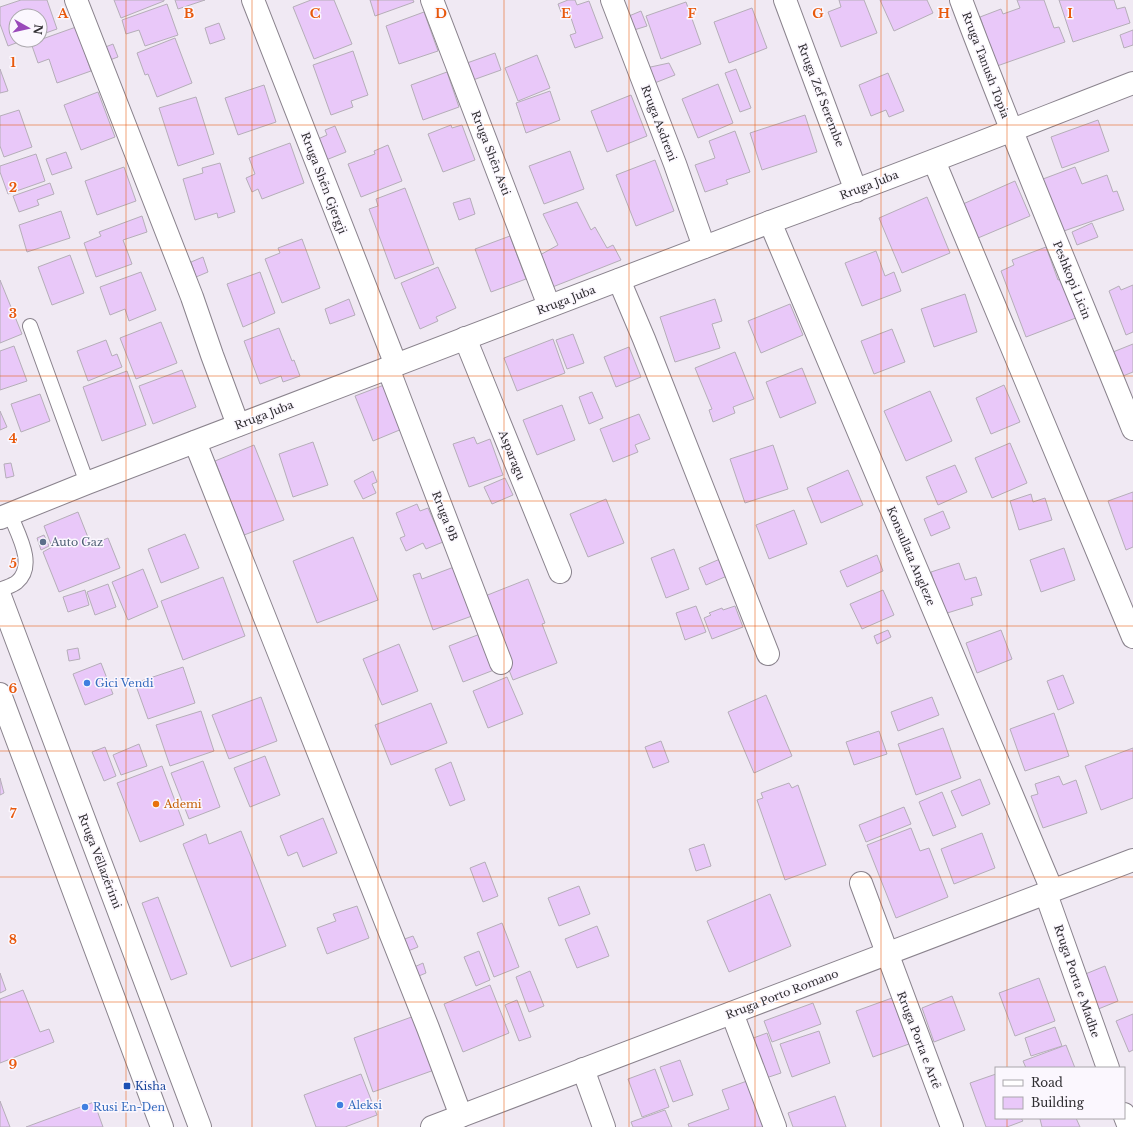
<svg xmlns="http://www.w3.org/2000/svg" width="1133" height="1127" viewBox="0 0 1133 1127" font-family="'Libre Baskerville',serif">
  <rect width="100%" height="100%" fill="#f0e9f3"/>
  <path fill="#e9c8f9" stroke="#b5aeb8" d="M21 0H47L57 29 40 35V16H16V40H24L8 46 0 24V7Z
    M114 0H164V1L121 18Z
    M175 0H205L178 9Z
    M311 0H334L352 44 314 59 293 7Z
    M370 0H413L414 2 375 16Z
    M568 0H575L577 5 589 1 603 38 575 48 570 35 576 33 568 9 561 12 558 4Z
    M839 0H864L877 33 841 47 828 12 841 7Z
    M880 0H927L933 13 894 31Z
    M1017 0H1044L1054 28 1059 27 1065 42 997 66 980 17 1001 9 1003 14 1020 8Z
    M1059 0H1114L1117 9 1125 7 1130 23 1073 42Z
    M686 2 701 44 661 59 646 16Z
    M167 4 178 35 145 46 139 30 126 34 122 20Z
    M752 8 767 48 729 63 714 22Z
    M641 11 647 26 634 30 629 16Z
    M424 12 438 51 399 64 386 26Z
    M219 23 225 39 210 44 205 28Z
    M76 27 91 71 57 83 49 59 38 63 31 43Z
    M1133 30V45L1124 48 1120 35Z
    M175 38 192 83 157 97 148 74 145 75 137 53Z
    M113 44 118 57 107 61 103 48Z
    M353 51 368 95 351 101 353 107 331 115 313 65Z
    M495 53 501 70 473 80 467 63Z
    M537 55 550 88 518 101 505 68Z
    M669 63 675 75 652 84 646 68Z
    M0 69 8 91 0 93Z
    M736 69 751 108 740 112 725 73Z
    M447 72 459 107 423 120 411 85Z
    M888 73 904 111 889 117 886 110 871 116 859 85Z
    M718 84 733 123 698 138 682 99Z
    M264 85 276 122 238 135 225 98Z
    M550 91 560 120 526 133 516 103Z
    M98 92 115 137 81 150 64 105Z
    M631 95 647 136 607 152 591 111Z
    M196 97 214 154 178 166 159 108Z
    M19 110 32 147 4 157 0 146V116Z
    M805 115 817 152 762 170 750 133Z
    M1098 120 1109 151 1062 168 1051 137Z
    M451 125 452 128 462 125 475 160 443 172 428 134Z
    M335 126 346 152 326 160 318 139 327 135 325 130Z
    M735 131 750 172 726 180 728 184 705 192 695 165 715 158 709 141Z
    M290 143 304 183 262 199 258 189 252 192 246 178 255 174 249 158Z
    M388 145 402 181 361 197 348 164 375 154 374 151Z
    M570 151 584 189 544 204 529 166Z
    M66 152 72 168 52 175 46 159Z
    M36 154 45 181 8 194 0 172V166Z
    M655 160 674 211 636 226 616 175Z
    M220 163 235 212 218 218 217 213 195 220 183 179 203 173 202 168Z
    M124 167 136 201 97 215 85 181Z
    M1075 167 1082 184 1107 175 1113 192 1117 191 1124 210 1061 232 1043 179Z
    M1015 181 1030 216 978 238 963 204Z
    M50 183 54 194 37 200 39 205 19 212 13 196Z
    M405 188 434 264 395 279 369 209 378 206 376 199Z
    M927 197 950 253 902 273 879 218Z
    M470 198 475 214 459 220 453 203Z
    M577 202 591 230 595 227 607 248 613 245 621 260 550 288 540 255 558 245 543 214Z
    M61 211 70 238 27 252 19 225Z
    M142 216 147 232 123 240 132 264 96 277 84 243 101 236 99 232Z
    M1092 223 1098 237 1077 245 1072 232Z
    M510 236 526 279 491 292 475 249Z
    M302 239 320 288 282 303 265 259 280 253 278 248Z
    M1046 247 1058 280 1066 277 1081 316 1026 337 1001 271 1014 265 1012 260Z
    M876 251 885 276 894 272 901 291 862 306 845 263Z
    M70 255 84 293 52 305 38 267Z
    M203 257 208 272 196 277 191 262Z
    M438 267 456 308 436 317 438 321 420 329 401 283Z
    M141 272 156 310 129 321 125 309 110 315 100 287Z
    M260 272 275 313 243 327 227 284Z
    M0 280 22 334 0 343Z
    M1133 285V332L1126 335 1109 291 1119 286 1121 290Z
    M965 294 977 332 934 347 921 309Z
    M349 299 355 315 330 324 325 309Z
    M715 299 722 321 712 324 720 348 675 362 660 317Z
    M790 304 803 335 761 353 748 321Z
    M161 322 177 363 136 379 120 338Z
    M279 328 292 361 294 360 300 376 283 382 281 376 260 384 244 341Z
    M892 329 905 362 874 374 861 341Z
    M573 334 584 363 567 369 556 340Z
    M553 339 565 373 517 391 504 358Z
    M106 340 112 356 117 354 122 367 88 381 77 351Z
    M1133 344V372L1123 376 1113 352Z
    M14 346 27 381 0 390V351Z
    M629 347 641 377 616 387 604 357Z
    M735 352 754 399 733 407 735 413 713 422 709 410 712 409 695 368Z
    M802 368 816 403 780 418 766 382Z
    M182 370 196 407 153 424 139 386Z
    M127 371 146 425 102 441 83 387Z
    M384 385 402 429 373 441 355 396Z
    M1004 385 1020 422 991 434 976 398Z
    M930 391 952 441 906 461 884 411Z
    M592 392 603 418 589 424 579 397Z
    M40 394 50 421 21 432 11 404Z
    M562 405 575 440 537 455 523 420Z
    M0 411 7 427 0 430Z
    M639 414 650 439 635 445 638 452 613 462 600 429Z
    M474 437 477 444 490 439 503 475 469 487 453 444Z
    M313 442 328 485 293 497 279 454Z
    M1010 443 1027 483 992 498 975 458Z
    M254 445 284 520 244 535 215 461Z
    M773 445 788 489 745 503 730 459Z
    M11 463 14 476 6 478 4 464Z
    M955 465 967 492 938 505 926 477Z
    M848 470 863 505 821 523 807 488Z
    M373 471 377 482 372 484 376 493 363 499 354 481Z
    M505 478 513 495 492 504 484 487Z
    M1133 492V547L1126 550 1108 501Z
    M1031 494 1033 502 1045 498 1052 520 1019 530 1010 501Z
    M606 499 624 543 588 557 570 514Z
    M417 504 420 511 428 508 443 542 426 549 423 543 406 551 400 538 405 536 396 513Z
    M794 510 807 544 769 559 756 525Z
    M943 511 950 528 931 536 924 519Z
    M78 512 91 545 108 538 120 568 59 592 43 552 52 547 44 526Z
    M185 534 199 568 161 583 148 549Z
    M44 535 49 546 41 550 37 538Z
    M353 537 378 600 317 623 293 561Z
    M1064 548 1075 580 1041 592 1030 560Z
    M674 549 689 589 666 598 651 558Z
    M877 555 883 571 847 587 840 571Z
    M720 559 727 576 706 585 699 568Z
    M959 563 965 580 976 577 982 595 971 598 973 605 944 614 931 572Z
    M454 567 472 616 433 630 413 575 420 573 422 579Z
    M143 569 158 607 128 620 112 582Z
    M223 577 245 636 183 660 161 601Z
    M528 579 545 623 542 624 557 663 513 680 480 598Z
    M108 584 116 607 95 615 87 592Z
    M85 590 89 605 68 612 63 597Z
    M883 590 894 615 862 629 850 604Z
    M696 606 706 632 685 640 676 613Z
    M735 606 743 627 712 639 704 618 711 615 709 613 722 608 723 610Z
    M888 630 891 637 877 644 874 636Z
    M1001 630 1012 659 977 673 966 643Z
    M480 634 494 670 463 682 449 646Z
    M399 644 418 691 382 705 363 659Z
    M78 648 80 659 69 661 67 650Z
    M101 663 113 694 85 705 73 674Z
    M183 667 195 703 148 719 135 683Z
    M1063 675 1074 703 1058 710 1047 681Z
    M507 677 523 714 488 728 473 691Z
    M766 695 792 756 754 773 728 712Z
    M261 697 277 741 229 759 212 715Z
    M932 697 939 715 898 731 891 712Z
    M431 703 447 743 391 765 375 725Z
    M201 711 214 751 170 766 156 725Z
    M1054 713 1069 756 1025 771 1010 729Z
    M943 728 961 778 916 795 898 744Z
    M879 731 887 754 854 765 846 742Z
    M661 741 669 762 653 768 645 747Z
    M139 744 147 766 121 775 113 755Z
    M105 747 116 776 104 781 92 752Z
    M1133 748V798L1101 810 1085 766Z
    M265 756 280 795 250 807 234 768Z
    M203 761 220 807 189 819 171 773Z
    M451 762 465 800 450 806 435 769Z
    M162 766 184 825 140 842 117 783Z
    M1059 776 1063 785 1076 780 1087 813 1043 828 1031 796 1038 794 1035 784Z
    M0 778 4 793 0 795Z
    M980 779 990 804 962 816 951 791Z
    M789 783 792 788 798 785 826 865 785 880 757 800 763 798 761 793Z
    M942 792 956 827 933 836 919 802Z
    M904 807 911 824 866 842 859 825Z
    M323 818 337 853 303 867 297 852 288 856 280 836Z
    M911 828 920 851 929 848 948 897 896 918 867 845Z
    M241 831 286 946 231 967 183 844 206 834 209 844Z
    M982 833 995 868 954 884 941 849Z
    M704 844 711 866 696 871 689 849Z
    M485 862 498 896 483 902 470 868Z
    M579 886 590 914 559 926 548 898Z
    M770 894 791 946 729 972 707 921Z
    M158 897 187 974 171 980 142 903Z
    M357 906 369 938 327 954 317 928 336 921 333 914Z
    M502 923 519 967 494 977 477 933Z
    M597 926 609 956 577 968 565 939Z
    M413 936 418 947 403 953 399 941Z
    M479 951 490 980 476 986 464 957Z
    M423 963 426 973 414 978 410 969Z
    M1105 966 1118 1001 1091 1012 1078 977Z
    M530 971 544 1006 529 1012 516 977Z
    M0 973 6 990 0 993Z
    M1039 978 1055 1021 1015 1036 999 993Z
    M490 985 509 1033 463 1052 444 1004Z
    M23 990 40 1032 49 1029 54 1042 0 1063V999Z
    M952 996 965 1030 934 1042 922 1008Z
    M892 998 909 1044 873 1057 856 1011Z
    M517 1000 531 1037 519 1041 505 1005Z
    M813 1003 821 1024 772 1042 764 1021Z
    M1133 1014V1050L1129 1052 1116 1021Z
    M417 1015 437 1069 373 1092 354 1038Z
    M1055 1027 1062 1046 1031 1056 1025 1038Z
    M819 1031 830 1063 792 1077 780 1044Z
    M767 1033 781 1073 763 1079 748 1040Z
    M1066 1045 1075 1068H1026L1023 1061Z
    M680 1060 693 1095 673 1102 660 1067Z
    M655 1069 669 1107 642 1117 628 1079Z
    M361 1074 377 1115 345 1127H316L304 1095Z
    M996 1074V1118H1021L1023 1121 1007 1127H986L970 1083Z
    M747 1081 763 1127H689L688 1124 729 1109 722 1090Z
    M835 1096 846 1127H793L788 1113Z
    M0 1101 10 1127H0Z
    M94 1102 103 1127H26Z
    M665 1110 672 1127H633L631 1122Z
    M1042 1118H1076L1080 1127H1042L1040 1119Z"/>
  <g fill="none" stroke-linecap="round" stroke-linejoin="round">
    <defs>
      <path id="lane" d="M30 326 87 483
        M0 590C6 587 12 586 17 582 37 565 17 533 10 514"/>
      <path id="street" d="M76 0 192 297 212 355 238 425
        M253 0 396 365
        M432 0 549 306
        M612 0 675 164 704 247
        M785 0 856 191
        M961 0C1015 144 1075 286 1133 429
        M934 161 1133 637
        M770 222 1052 890
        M619 280 644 339 768 654
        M465 338 560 572
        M388 368 501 663
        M195 442 428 1028 461 1116
        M861 883 952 1127
        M1046 894 1108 1068
        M732 1013 775 1127
        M583 1069 604 1127
        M1124 1114 1129 1127"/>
      <path id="secondary" d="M0 518 87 483 770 222C892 178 1012 130 1133 83
        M0 596 200 1127
        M0 694 162 1127
        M432 1127 1133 860"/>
    </defs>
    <use href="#lane" stroke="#8a838d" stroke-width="16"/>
    <use href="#street" stroke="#8a838d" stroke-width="24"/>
    <use href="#secondary" stroke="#8a838d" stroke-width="24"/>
    <use href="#lane" stroke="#fff" stroke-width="14"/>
    <use href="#street" stroke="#fff" stroke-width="22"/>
    <use href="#secondary" stroke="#fff" stroke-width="22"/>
  </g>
  <path fill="none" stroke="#e8590c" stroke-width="1" stroke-opacity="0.55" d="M126 0V1127M252 0V1127M378 0V1127M504 0V1127M629 0V1127M755 0V1127M881 0V1127M1007 0V1068M0 125H1133M0 250H1133M0 376H1133M0 501H1133M0 626H1133M0 751H1133M0 877H1133M0 1002H1133M1007 1118V1127"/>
  <circle fill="#5c6f8a" stroke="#fbf7fe" stroke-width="1.5" cx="43" cy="542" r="4"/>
  <g fill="#3f7fe0" stroke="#fbf7fe" stroke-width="1.5">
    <circle cx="87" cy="683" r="4"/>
    <circle cx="340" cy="1105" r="4"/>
    <circle cx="85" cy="1107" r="4"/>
  </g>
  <circle fill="#e8710a" stroke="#fbf7fe" stroke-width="1.5" cx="156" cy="804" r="4"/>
  <rect fill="#1a4fb4" stroke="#fbf7fe" stroke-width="1.5" x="123" y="1082" width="8" height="8" rx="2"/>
  <g text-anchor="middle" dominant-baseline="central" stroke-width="3" stroke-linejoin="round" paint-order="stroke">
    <g font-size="11" fill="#302e32" stroke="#fbf7fe">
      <text transform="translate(986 65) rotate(69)">Rruga Tanush Topia</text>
      <text transform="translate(821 95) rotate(69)">Rruga Zef Serembe</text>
      <text transform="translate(659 123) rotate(69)">Rruga Asdreni</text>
      <text transform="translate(491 153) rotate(69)">Rruga Shën Asti</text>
      <text transform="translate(324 183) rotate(69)">Rruga Shën Gjergji</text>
      <text transform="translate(869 185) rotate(-21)">Rruga Juba</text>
      <text transform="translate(1072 280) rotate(68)">Peshkopi Licin</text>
      <text transform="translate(566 300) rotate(-21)">Rruga Juba</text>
      <text transform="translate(264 415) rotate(-21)">Rruga Juba</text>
      <text transform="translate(512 455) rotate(68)">Asparagu</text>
      <text transform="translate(445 516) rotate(69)">Rruga 9B</text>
      <text transform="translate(911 556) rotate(67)">Konsullata Angleze</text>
      <text transform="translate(100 861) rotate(69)">Rruga Vëllazërimi</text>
      <text transform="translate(1077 981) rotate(71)">Rruga Porta e Madhe</text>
      <text transform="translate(782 994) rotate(-21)">Rruga Porto Romano</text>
      <text transform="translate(919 1040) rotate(69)">Rruga Porta e Artë</text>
    </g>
    <g font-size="11" fill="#4e5e75" stroke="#fbf7fe" text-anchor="start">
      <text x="51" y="542">Auto Gaz</text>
    </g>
    <g font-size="11" fill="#366cbe" stroke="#fbf7fe" text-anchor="start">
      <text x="95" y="683">Gici Vendi</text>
      <text x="348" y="1105">Aleksi</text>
      <text x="93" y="1107">Rusi En-Den</text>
    </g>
    <g font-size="11" fill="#c56008" stroke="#fbf7fe" text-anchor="start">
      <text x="164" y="804">Ademi</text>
    </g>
    <g font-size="11" fill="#164399" stroke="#fbf7fe" text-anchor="start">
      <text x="135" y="1086">Kisha</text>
    </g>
  </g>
  <g font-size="13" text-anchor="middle" font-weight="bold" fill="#e8590c" stroke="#fbf7fe" stroke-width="3" stroke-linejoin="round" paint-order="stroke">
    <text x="63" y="18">A</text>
    <text x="189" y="18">B</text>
    <text x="315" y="18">C</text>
    <text x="441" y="18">D</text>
    <text x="566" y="18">E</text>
    <text x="692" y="18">F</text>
    <text x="818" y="18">G</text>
    <text x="944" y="18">H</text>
    <text x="1070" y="18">I</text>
    <text x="13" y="67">1</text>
    <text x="13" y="192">2</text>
    <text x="13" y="318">3</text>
    <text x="13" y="443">4</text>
    <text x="13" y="568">5</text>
    <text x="13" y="693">6</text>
    <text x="13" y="818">7</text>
    <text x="13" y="944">8</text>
    <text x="13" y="1069">9</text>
  </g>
  <rect x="995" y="1067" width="130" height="52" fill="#fbf7fe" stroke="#aaa7ac"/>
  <rect x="1003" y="1080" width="20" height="6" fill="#ffffff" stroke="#aaa7ac"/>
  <text x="1031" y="1087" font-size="12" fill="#302e32">Road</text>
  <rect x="1003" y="1097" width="20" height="12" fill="#e9c8f9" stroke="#aaa7ac"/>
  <text x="1031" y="1107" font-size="12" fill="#302e32">Building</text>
  <g transform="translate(28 28) rotate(98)"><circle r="19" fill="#fbf7fe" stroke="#aaa7ac"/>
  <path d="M0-3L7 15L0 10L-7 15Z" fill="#9a4aba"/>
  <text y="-6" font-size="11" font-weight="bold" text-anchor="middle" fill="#302e32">N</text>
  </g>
</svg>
